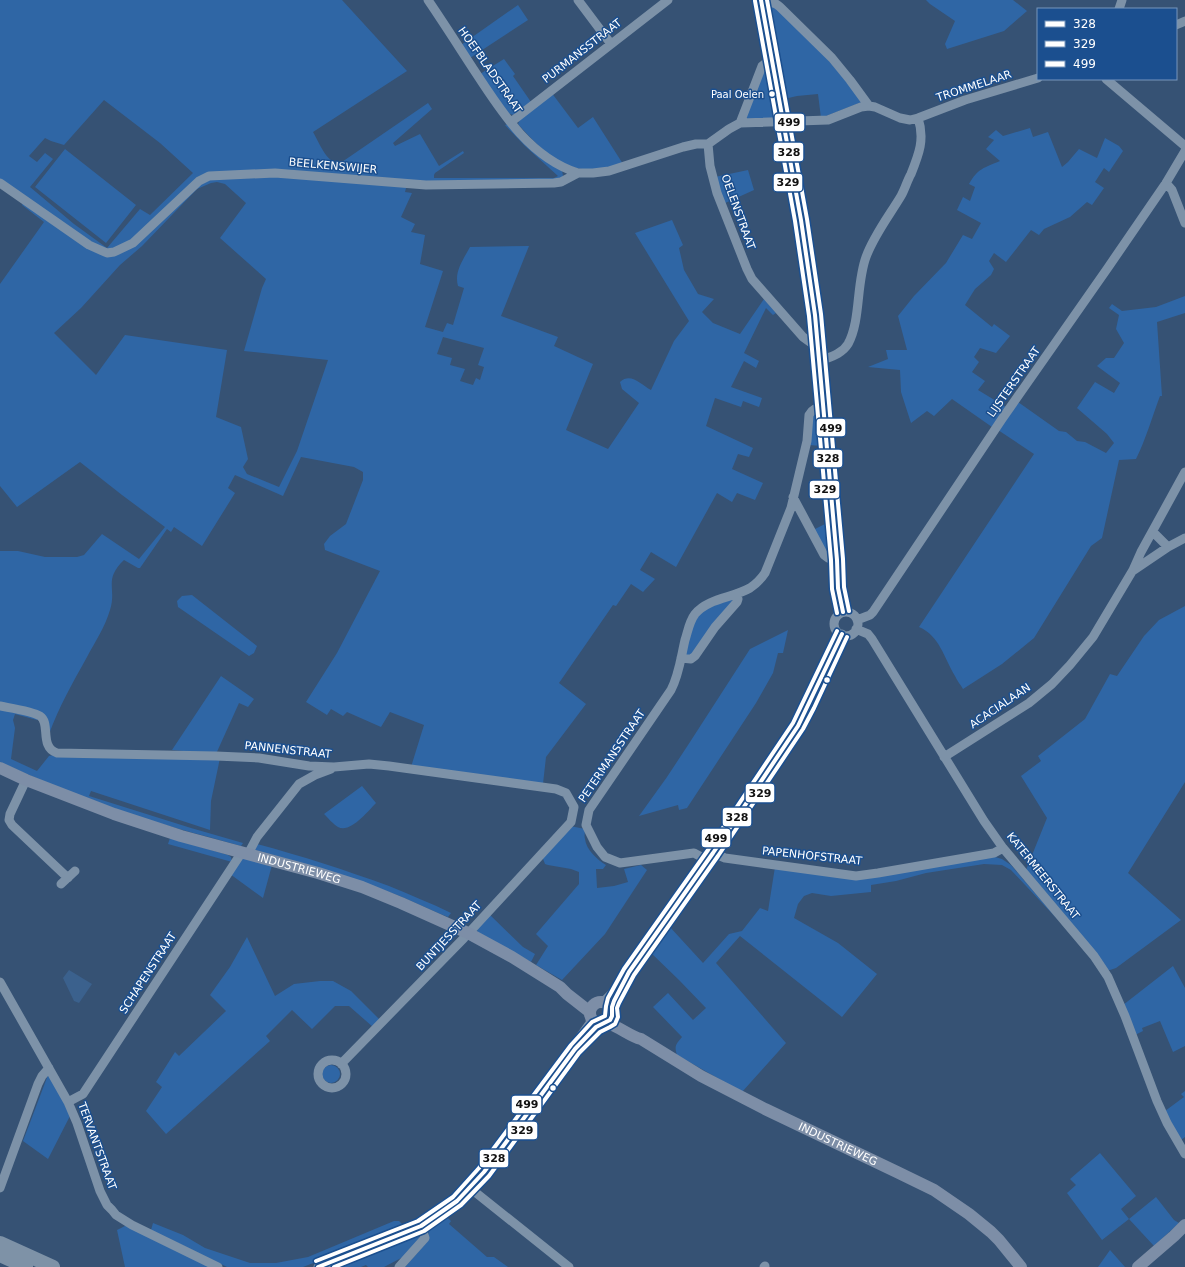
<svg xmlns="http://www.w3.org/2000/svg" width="1185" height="1267" viewBox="0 0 1185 1267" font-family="'DejaVu Sans',sans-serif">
  <rect width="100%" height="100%" fill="#365274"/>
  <path fill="#2f66a5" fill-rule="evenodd" d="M0 0H342L407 71 313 132C319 142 326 162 339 164L428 103 432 109 393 143 395 146 420 134 439 166 463 151 464 153 435 173 434 175V178H554L558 176 525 146 505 125 508 124 562 170 563 176 559 180 406 188 405 192 412 193 401 217 415 224 411 232 425 235 420 264 443 271 425 327 443 332 447 323 453 325 464 288 458 286C454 272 463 260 470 247L529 246 501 316 558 337 554 346 593 364 566 430 608 449 639 403 622 389 620 382C631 372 641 385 651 390L674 341 689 321 635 233 672 220 683 245 679 248 684 270 698 294 714 299 702 312 713 323 740 334 764 299 776 313 773 315 766 308 744 353 759 361 756 368 744 361 731 387 762 398 759 407 743 401 741 407 715 398 706 426 753 448 749 457 738 454 732 469 763 483 755 500 737 493 732 502 717 493 676 567 651 552 640 570 655 579 643 592 631 584 616 606 613 605 559 683 586 704 546 757 543 784 411 767 424 725 390 712 381 727 347 712 343 716 331 709 327 715 306 702 337 653 380 571 325 550 324 544 330 536 346 524 363 480V472L354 467 301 457 283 496 235 475 228 488 235 493 202 546 174 527 171 532 167 529 140 568H138L124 560C103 580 117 588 110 610 105 627 95 642 87 657 73 682 59 707 49 734L40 714 37 720 15 714 13 720 15 728 11 759 37 771 49 756 53 755 220 758 211 801 210 830 91 791 89 796 191 828 243 843 241 846C198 834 155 823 113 808 75 795 37 779 0 762V551H18L45 557H77L84 555 102 534 139 559 165 527 122 495 80 462 17 507 0 486V284L44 222 22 205 25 201 0 179ZM104 100 160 143 193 173 150 215 140 209 107 248 74 224 30 187 53 159 45 153 37 162 29 156 45 138 51 141 64 145ZM217 182 225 184 246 203 220 238 266 279 262 288 244 351 328 360 297 451 279 487 247 474 243 467 248 459 241 427 216 417 227 350 125 335 96 375 54 333 81 308 120 265 142 246 197 189 211 183ZM443 337 484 348 478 365 484 367 480 380 476 378 473 385 460 381 465 369 450 365 452 358 437 354Z
    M926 0H1013L1027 11 1004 31 947 49 945 44 955 21 930 4Z
    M518 5 528 20 470 58 461 45Z
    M773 5 818 48 862 100V102L821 118 818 94 797 96 784 99 767 9 770 6Z
    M504 59 515 74 513 76 531 102 513 115 508 113 480 74Z
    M765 67H768L777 116 775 118 747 119 746 116Z
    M551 92 578 128 593 117 623 164C572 179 552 162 518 124L521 117Z
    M1030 128 1033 137 1048 132 1062 167 1068 162 1079 149 1097 158 1105 138 1119 146 1123 151 1109 172 1104 168 1095 182 1104 188 1092 205 1087 202 1070 217 1044 229 1039 235 1031 230 1006 262 994 253 989 261 994 269 991 275 975 289 965 305 992 327 994 324 1010 336 996 353 980 348 974 357 979 362 972 372 985 381 978 390 1006 407 992 427 952 399 934 416 927 411 911 423 901 392 900 370 868 367 888 359 886 350H907L898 316 914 296 946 263 963 235 972 239 981 223 957 210 963 197 970 201 975 187 969 184C978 168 984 168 1000 161L986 149 994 140 988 137 996 130 1003 136Z
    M65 149 136 205 106 243 35 187Z
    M748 170 754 190 723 204 715 177Z
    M1185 296V313L1157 322 1162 396H1160C1152 417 1146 439 1136 459L1119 460 1102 538 1091 546 1034 638 1002 664 963 689C961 685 957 681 955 676 944 658 940 636 919 627L1034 454 998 430 1018 402 1059 431 1066 432 1077 441 1085 442 1106 453 1114 443 1107 434 1077 408 1095 382 1114 393 1120 383 1097 366 1106 358H1114L1124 343 1116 329 1119 315 1109 308 1112 304 1122 311 1156 307Z
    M816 413 819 414 822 446 809 445 813 416Z
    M829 522 831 555 830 556 813 530Z
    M192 595 257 646 254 653 249 656 178 607 177 601 182 596Z
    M735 597 693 656H685L691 628 702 610Z
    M1185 606V782L1128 873 1181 920 1116 968 1110 970H1106L1026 870 1047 818 1021 776 1041 761 1038 756 1085 719 1110 674 1117 676 1144 636 1159 620Z
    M788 630 783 653H778L773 673 756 703 687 808 679 810 678 805 639 816 667 777 690 742 750 649Z
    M221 676 254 699 248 707 239 703 216 754 172 750Z
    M362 786 376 803C368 811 350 834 338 827 333 824 328 818 324 814Z
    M570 826 585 829C585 832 584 836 585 839 586 850 598 860 606 865L603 869H596L597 888 614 886 628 882 624 869 641 865 647 870 605 934 562 980 536 965 548 946 536 934 579 884V872L571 869 548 865 545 864 542 856Z
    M170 838 228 855 231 857 232 862 168 844Z
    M257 844C302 856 345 870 389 886 410 895 431 903 451 913L448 917C428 909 409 899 389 892 345 875 300 862 255 850Z
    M995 857 1002 859 1011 865 1058 920 1011 870 1002 865 984 864 926 873 896 881 871 885V892L831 896 812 893 804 896 798 904 794 918 838 943 877 974 842 1017 740 936 716 963 786 1043 742 1092 677 1055C674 1046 676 1044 682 1037L653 1007 668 993 693 1020 706 1008 679 980 649 951 669 926 703 963 729 934 742 931 760 908 768 911 775 867 852 878Z
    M243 859H247L272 865 263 898 230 874 240 860Z
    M489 914 523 947 535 954 531 962 478 933 477 930Z
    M247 937 275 996 294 984 320 981H333L351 991 380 1020 373 1027 349 1006H335L312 1029 292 1010 266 1036 270 1041 166 1134 146 1111 162 1087 156 1082 175 1052 179 1056 226 1011 210 995 230 967Z
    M1173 966 1185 988V1046L1173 1052 1160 1021 1142 1028 1143 1031 1135 1035 1123 1005Z
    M322 1074a9 9 0 1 1 18 0a9 9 0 1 1-18 0Z
    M48 1075 55 1084 70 1116 48 1159 23 1141Z
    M1185 1091V1137L1181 1140 1165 1111 1184 1097 1181 1094Z
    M1100 1153 1136 1196 1121 1209 1129 1219 1156 1197 1174 1220 1179 1223 1154 1246 1129 1219 1102 1240 1067 1193 1076 1185 1070 1179Z
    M446 1216 451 1221 449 1224 487 1257H494L508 1267H405L427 1242 429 1229 434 1223Z
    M394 1221H399L403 1225V1228L303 1267H227L151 1230 153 1223 183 1235 205 1248 250 1263H276L308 1257Z
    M127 1225 212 1267H125L117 1230Z
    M417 1233 420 1238 403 1257 384 1267H368L366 1265 361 1267H333Z
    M1110 1250 1125 1267H1098Z"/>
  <path fill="#3b618d" d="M69 970 92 984 79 1003 74 1001 63 978Z"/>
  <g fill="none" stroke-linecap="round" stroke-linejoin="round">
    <path stroke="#7d92a8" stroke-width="9" d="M428 0C443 22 457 44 472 67 499 108 528 157 578 173
      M578 0 611 44
      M761 0 801 220 815 315 837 560 838 588 843 612
      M762 4C769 2 774 1 780 7L832 58 850 80 869 106
      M1119 9 1122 0
      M1176 25 1185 21
      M1106 79 1185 146
      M511 122 668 0
      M740 123 762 66 771 59
      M708 144 729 129 740 123 828 120 861 107 869 106 875 107 900 118 910 120 918 118 965 100 1038 78
      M708 144 710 166 717 193 747 269 752 279 803 337 810 342H818
      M0 183 89 245 107 253 114 252 133 243 199 181 209 176 275 173 426 185 554 183 561 182 578 173H593L609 171 683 147 696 144H708
      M1166 183 1172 190 1185 223
      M820 361C830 357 842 354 848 344 861 320 856 284 866 257 874 235 889 216 901 196 905 189 907 181 911 174 919 154 925 139 918 118
      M793 497 824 555 828 558 837 560
      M1153 532 1168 547
      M1134 570 1168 547 1185 538
      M834 624a12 12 0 1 1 24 0a12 12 0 1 1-24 0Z
      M857 620 870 615 873 612 1002 419 1107 269 1166 183 1185 151
      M856 629 868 634 872 639 984 821 1003 848 1094 956 1108 977 1125 1016 1157 1101 1167 1123 1185 1154
      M681 658 691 659 695 656 715 627 737 602 738 599 736 594
      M0 706C10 708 32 711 40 716 51 723 39 747 57 753L216 756 259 758 309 766 334 767 369 764 389 766 556 789 566 793 574 807
      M944 757 1029 703 1052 684 1070 665 1093 637 1133 570 1141 552 1185 472
      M26 780 10 814 9 820 12 825 68 878
      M713 853 725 858 856 876 878 873 994 853 1003 848
      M248 854 257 837 299 784 315 775 331 769
      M707 860 694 853 620 863 605 857 597 847 586 825 589 810 671 690C679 675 681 657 685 640 688 631 689 622 695 614 708 598 733 598 750 588 756 584 761 579 765 573L791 508 807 441 809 415C812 409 817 408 824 406
      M61 884 75 871
      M0 982 68 1102 77 1123 100 1191 107 1205 112 1210 116 1215 132 1225 218 1267
      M602 1002C613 996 620 981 629 972L713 853 792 736 809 705 842 634
      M611 1008 622 988
      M580 1037 590 1023 591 1018
      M318 1074a14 14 0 1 1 28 0a14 14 0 1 1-28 0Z
      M341 1064 464 938 571 822 574 807
      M68 1102 83 1094 242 852
      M0 1188 38 1084 42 1076 49 1068
      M470 1188 569 1267
      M318 1267 421 1226 441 1213 457 1201 484 1172 575 1049C584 1042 590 1030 601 1024
      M399 1267 425 1238 421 1226
      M764 1267 765 1266"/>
    <g stroke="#7d8ea7" stroke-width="12">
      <path id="s1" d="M0 768 26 780 114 814 181 836 318 873 362 887 401 903 468 933 512 957 560 987 567 994 590 1012"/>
      <circle cx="601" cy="1013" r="11"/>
      <path id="s2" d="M606 1023C619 1026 629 1036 641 1039L701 1076 765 1109 897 1172 934 1190 969 1214 991 1232 999 1240 1021 1267"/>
      <path d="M1138 1267 1174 1236 1185 1225"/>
    </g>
    <path stroke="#7e92a7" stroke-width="14" d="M0 1243 53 1267
      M0 1255 26 1267"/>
    <defs>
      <path id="bus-1" d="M761 0 801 220 815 315 837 560 838 588 843 612
        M318 1267 421 1226 457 1201 484 1172 575 1049 596 1027 610 1020 612 1016V1007L614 1001 629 972 713 853 798 726 842 634"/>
      <path id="bus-2" d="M755 1 795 221 809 316 831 560 832 589 837 613
        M334 1267 424 1231 461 1205 489 1176 579 1053 600 1032 610 1027 615 1024 618 1017 617 1008 619 1003 634 975 718 856 803 729 814 708 847 637"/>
      <path id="bus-3" d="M767 0 807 219 821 314 843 559 844 587 849 611
        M316 1261 418 1221 453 1197 479 1168 571 1045 592 1022 605 1016 606 1006 608 998 624 969 708 850 793 723 837 631"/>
    </defs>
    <use href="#bus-1" stroke="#1b4f8f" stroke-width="7"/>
    <use href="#bus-2" stroke="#1b4f8f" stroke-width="7"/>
    <use href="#bus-3" stroke="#1b4f8f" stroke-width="7"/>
    <use href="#bus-1" stroke="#fff" stroke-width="4"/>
    <use href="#bus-2" stroke="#fff" stroke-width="4"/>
    <use href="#bus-3" stroke="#fff" stroke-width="4"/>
  </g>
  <g fill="#fff" stroke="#1b4f8f" stroke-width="1.5">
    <circle cx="772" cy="94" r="3.5"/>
    <circle cx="827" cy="680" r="3.5"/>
    <circle cx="553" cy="1088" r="3.5"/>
  </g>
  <g text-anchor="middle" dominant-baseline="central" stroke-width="3" stroke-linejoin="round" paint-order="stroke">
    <g font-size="10" fill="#fff" stroke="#1b4f8f" text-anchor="end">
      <text x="764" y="94">Paal Oelen</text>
    </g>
    <g font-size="11" fill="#fff" stroke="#1b4f8f">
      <text transform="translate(582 51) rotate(-38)">PURMANSSTRAAT</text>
      <text transform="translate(490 70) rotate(55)">HOEFBLADSTRAAT</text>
      <text transform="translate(974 86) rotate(-18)">TROMMELAAR</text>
      <text transform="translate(333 166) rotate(5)">BEELKENSWIJER</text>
      <text transform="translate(738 212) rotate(70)">OELENSTRAAT</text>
      <text transform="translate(1014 382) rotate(-55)">LIJSTERSTRAAT</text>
      <text transform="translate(1000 706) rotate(-34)">ACACIALAAN</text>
      <text transform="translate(288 750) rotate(6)">PANNENSTRAAT</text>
      <text transform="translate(612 756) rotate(-56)">PETERMANSSTRAAT</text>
      <text transform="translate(812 856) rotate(6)">PAPENHOFSTRAAT</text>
      <text stroke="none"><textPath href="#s1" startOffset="316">INDUSTRIEWEG</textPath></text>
      <text transform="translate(1043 876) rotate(51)">KATERMEERSTRAAT</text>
      <text transform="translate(449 936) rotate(-47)">BUNTJESSTRAAT</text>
      <text transform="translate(148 973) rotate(-57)">SCHAPENSTRAAT</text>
      <text stroke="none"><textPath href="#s2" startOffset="262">INDUSTRIEWEG</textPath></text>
      <text transform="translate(97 1146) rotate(70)">TERVANTSTRAAT</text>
    </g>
  </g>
  <g stroke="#1b4f8f" stroke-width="1.5">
    <rect x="774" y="113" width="31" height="19" rx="4" fill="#fff"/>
    <rect x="773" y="142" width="31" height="20" rx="4" fill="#fff"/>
    <rect x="773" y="173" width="30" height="19" rx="4" fill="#fff"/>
    <rect x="816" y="418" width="30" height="19" rx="4" fill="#fff"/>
    <rect x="813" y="449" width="30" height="19" rx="4" fill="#fff"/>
    <rect x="809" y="480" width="31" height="19" rx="4" fill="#fff"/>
    <rect x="745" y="783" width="30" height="20" rx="4" fill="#fff"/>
    <rect x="722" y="807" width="30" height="20" rx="4" fill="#fff"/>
    <rect x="701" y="828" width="30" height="20" rx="4" fill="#fff"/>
    <rect x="511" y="1095" width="31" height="19" rx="4" fill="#fff"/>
    <rect x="507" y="1121" width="31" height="19" rx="4" fill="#fff"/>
    <rect x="479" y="1149" width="30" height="19" rx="4" fill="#fff"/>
  </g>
  <g font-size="11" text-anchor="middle" font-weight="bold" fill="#111">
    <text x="789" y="126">499</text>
    <text x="789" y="156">328</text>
    <text x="788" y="186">329</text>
    <text x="831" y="432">499</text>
    <text x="828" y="462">328</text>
    <text x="825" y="493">329</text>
    <text x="760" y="797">329</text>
    <text x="737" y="821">328</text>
    <text x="716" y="842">499</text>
    <text x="527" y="1108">499</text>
    <text x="522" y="1134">329</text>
    <text x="494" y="1162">328</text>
  </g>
  <rect x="1037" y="8" width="140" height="72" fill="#1b4f8f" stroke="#7695bc"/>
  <rect x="1045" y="21" width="20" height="6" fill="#ffffff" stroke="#7695bc"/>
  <text x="1073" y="28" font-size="12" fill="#ffffff">328</text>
  <rect x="1045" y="41" width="20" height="6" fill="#ffffff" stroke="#7695bc"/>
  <text x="1073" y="48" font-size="12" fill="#ffffff">329</text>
  <rect x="1045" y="61" width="20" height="6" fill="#ffffff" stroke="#7695bc"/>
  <text x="1073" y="68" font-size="12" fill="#ffffff">499</text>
</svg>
